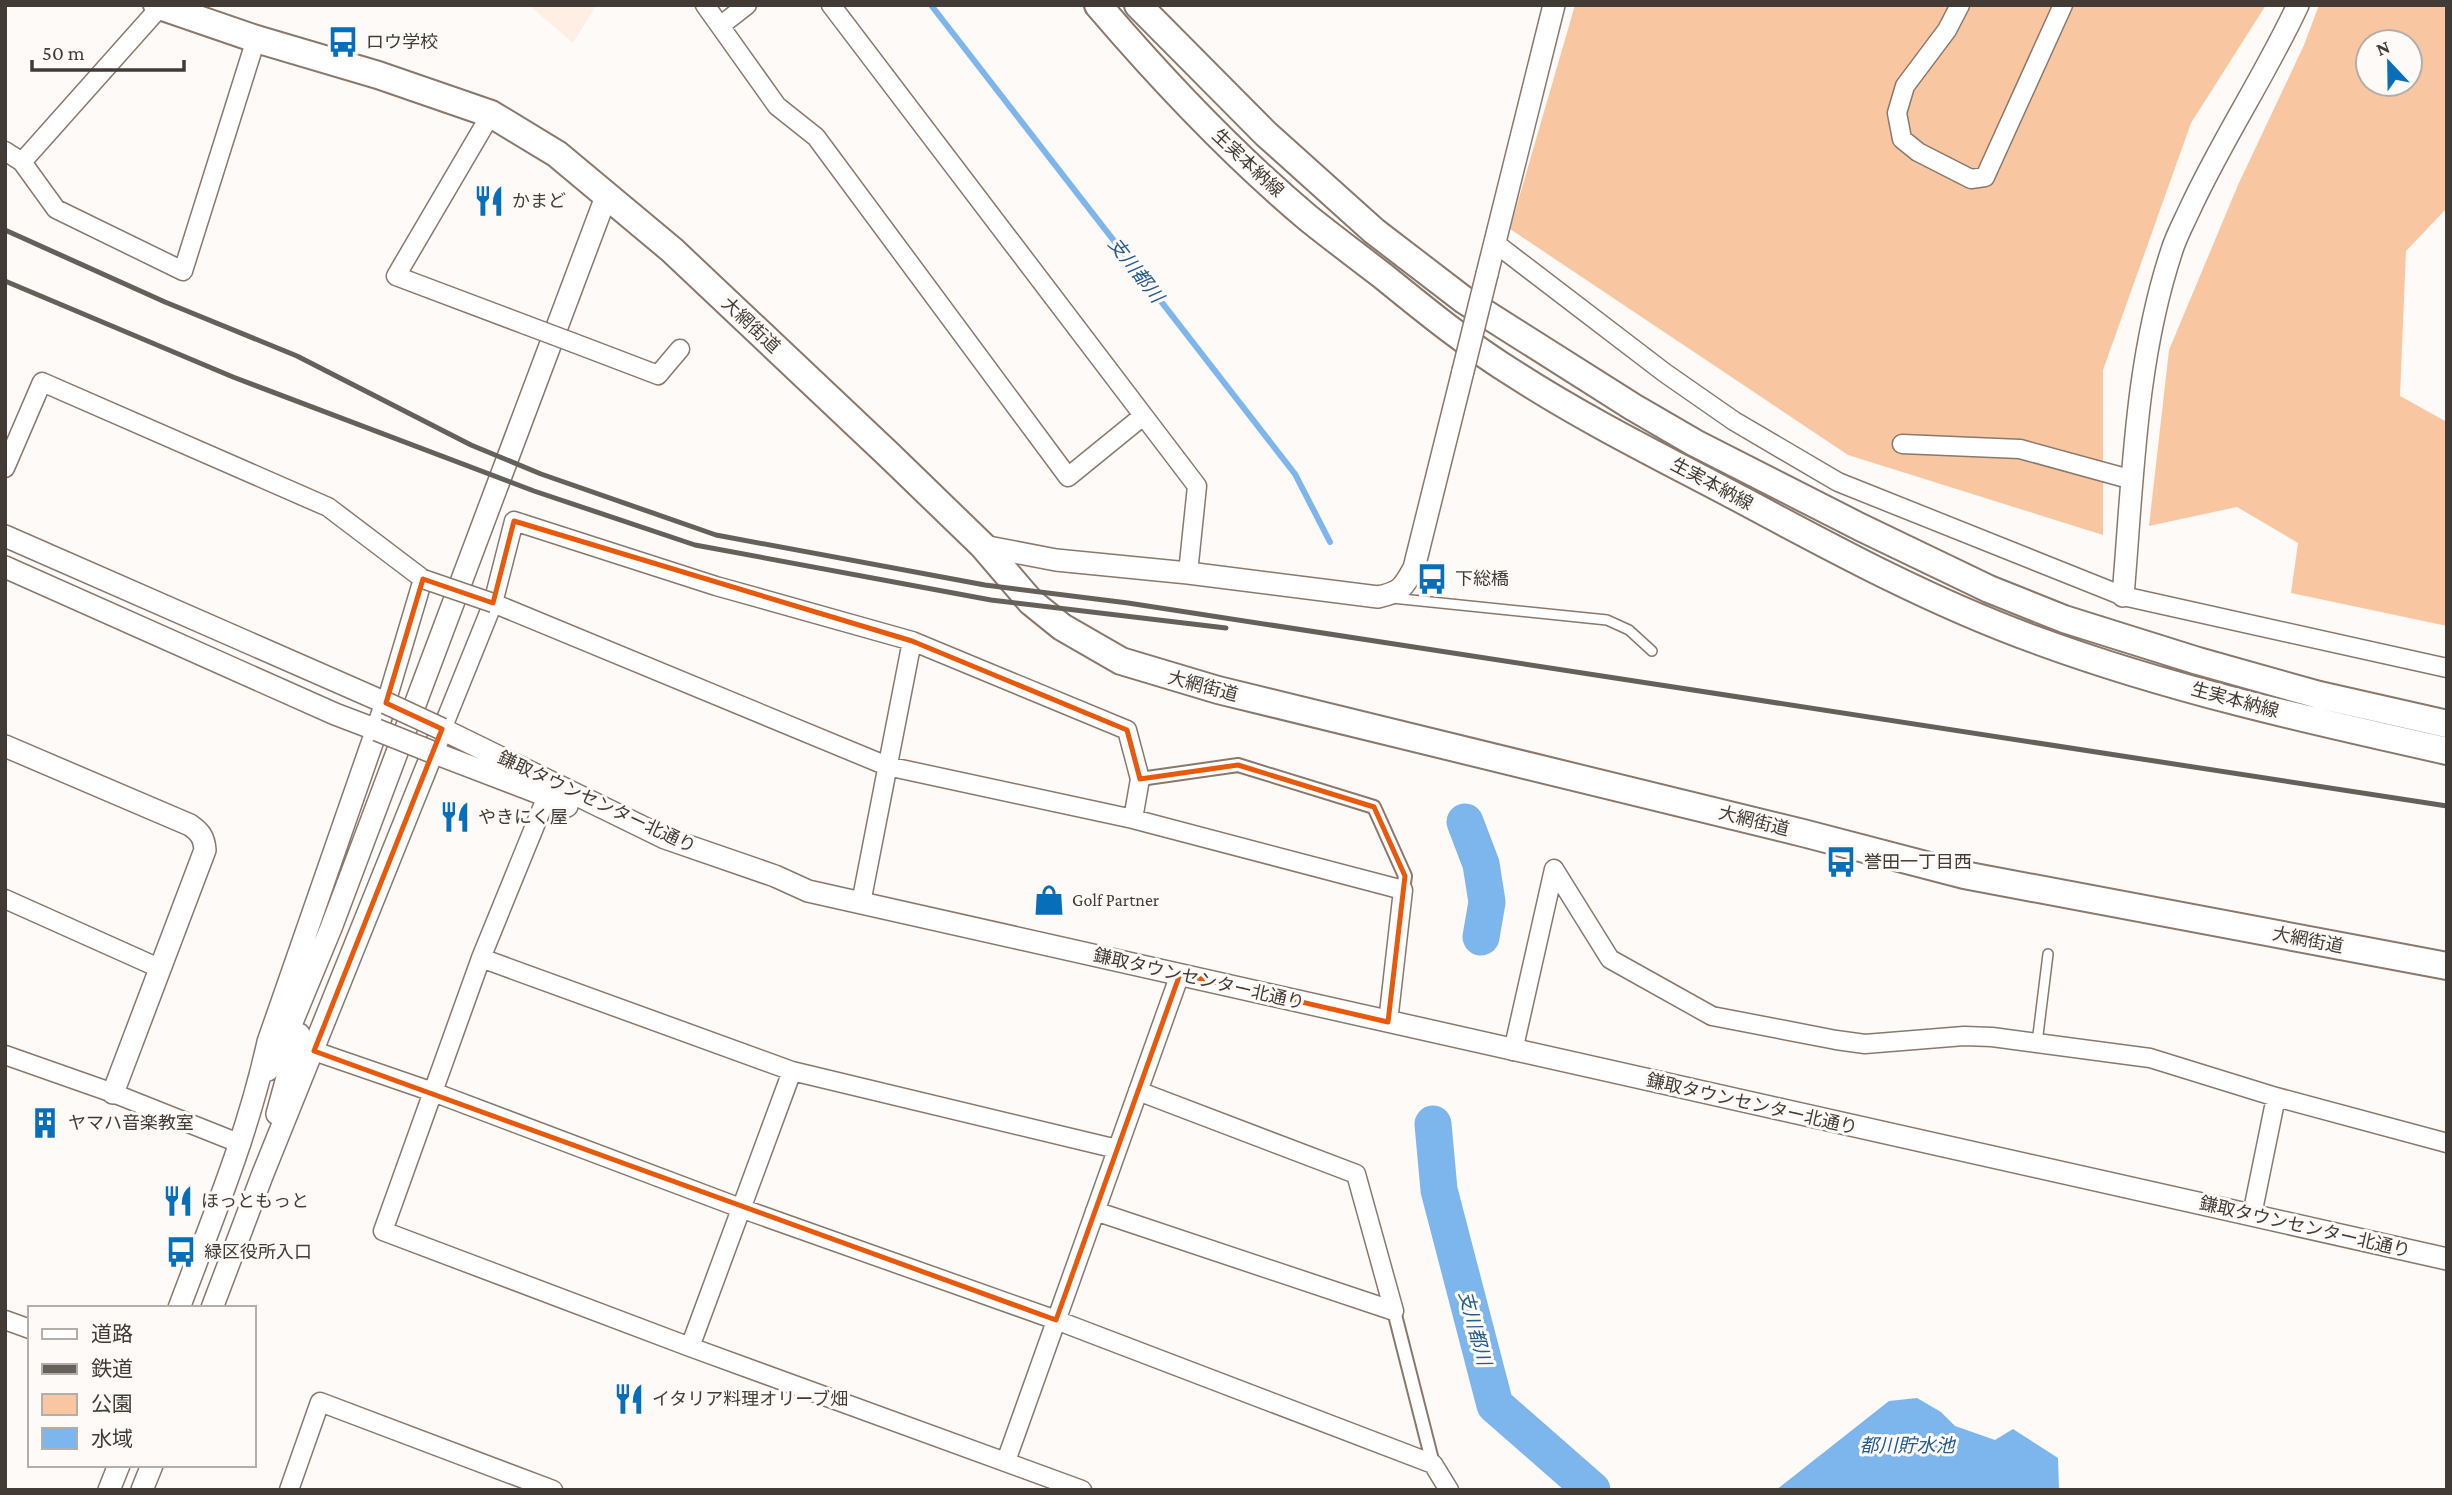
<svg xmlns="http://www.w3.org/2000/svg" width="2452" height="1495" viewBox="0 0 2452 1495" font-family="'Crimson Pro','Noto Sans JP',serif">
  <rect width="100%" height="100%" fill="#fefaf7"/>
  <path fill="#feeee3" d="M529 5H594V9L573 43Z"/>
  <path fill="#f8c7a2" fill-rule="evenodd" d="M1575 5H2266L2191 123 2103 370V535L1848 455 1510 229Z
    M2319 5H2447V208L2406 251 2400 396 2447 422V626L2291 593 2298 543 2237 507 2149 526 2169 350 2238 185 2304 45ZM2368 42H2410V84H2368Z"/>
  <path fill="#7db5ed" d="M1917 1398 1941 1412 1955 1426 1995 1440 2013 1429 2058 1458 2059 1490H1776L1889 1401Z"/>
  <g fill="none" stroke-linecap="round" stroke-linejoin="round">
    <path stroke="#7db5ed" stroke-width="6" d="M931 5 1295 474 1330 542"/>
    <path stroke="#7db5ed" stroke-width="37" d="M1465 822 1481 864 1487 902 1481 937
      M1433 1124 1439 1190 1495 1405 1592 1490"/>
    <defs>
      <path id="service" d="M1392 598 1607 620 1629 630 1652 651
        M2037 1043 2048 954"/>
      <path id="pedestrian" d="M1140 779 1238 765 1374 807 1405 876 1403 890
        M1394 1311 1433 1464"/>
      <path id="minor" d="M705 5 777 106 816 137 1068 477 1143 416
        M831 5 1197 486 1188 573
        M1960 5 1947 30 1905 86 1897 113 1902 139 1918 152 1971 179 1985 177 2063 5
        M720 26 747 5
        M491 114 396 276 526 325
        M5 151 22 162 56 209 183 271 256 39
        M22 162 161 6
        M1495 243 1665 373 1734 421 1838 482 2123 596 2447 668
        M574 343 658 375 680 349
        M1902 444 2020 449 2133 480
        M5 468 42 382 328 507 423 579 386 703
        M493 603 887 766 1133 819 1403 890 1388 1022
        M442 729 493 603 514 521 716 586 912 641 1127 730 1140 779 1133 819
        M547 796 481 958 383 1231 690 1347 1082 1490
        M5 899 159 968
        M861 903 912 641
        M481 958 792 1071
        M314 1051 433 1092 743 1209 1056 1320 1433 1464 1449 1490
        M1513 1051 1554 869 1610 959 1712 1016 1836 1040 1865 1044 1964 1036 1992 1037 2150 1058 2276 1097 2447 1143
        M5 1055 113 1093 241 1144
        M1138 1091 1356 1174 1394 1311
        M1095 1211 1394 1311
        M2252 1215 2276 1097
        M5 1320 30 1329
        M690 1347 792 1071 1117 1149
        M1006 1461 1180 974
        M289 1490 320 1402 553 1490"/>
      <path id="tertiary" d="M1487 274 1554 5
        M5 536 386 703 268 1042C248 1134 212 1220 179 1308
        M983 546 1056 560 1188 573 1378 597C1401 592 1403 588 1414 568L1463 371
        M5 567 335 714 377 730
        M2123 596C2133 480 2135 361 2172 250 2176 237 2183 224 2189 211 2221 141 2265 76 2298 5
        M5 746 190 825C200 832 204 837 205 850L113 1093
        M432 752 547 796 567 806
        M268 1070 283 1044 331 928 607 194
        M277 1114 299 1034
        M212 1308 262 1176 442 729 665 838 775 876 808 891 2447 1259
        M109 1490 119 1465
        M142 1490 152 1465"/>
      <path id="primary" d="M157 5 256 39 378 75 491 114 557 154 672 250 888 454 983 546 1031 602 1062 627 1121 661 1218 690 1803 833 1964 875 2447 966
        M1098 5C1163 81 1232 154 1308 218 1333 238 1358 257 1383 276 1426 311 1469 346 1516 375 1589 422 1667 460 1744 501 1839 552 1934 603 2036 640 2169 689 2308 720 2447 751
        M1138 5 1266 134 1374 231 1464 300 1633 407 1695 443 1860 527 1989 589 2064 619 2198 661 2319 695 2447 724"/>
    </defs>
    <use href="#service" stroke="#89786b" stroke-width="12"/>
    <use href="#pedestrian" stroke="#89786b" stroke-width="16"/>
    <use href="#minor" stroke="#89786b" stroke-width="21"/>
    <use href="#tertiary" stroke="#89786b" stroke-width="24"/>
    <use href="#primary" stroke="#89786b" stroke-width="30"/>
    <use href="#service" stroke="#fff" stroke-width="9"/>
    <use href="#pedestrian" stroke="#fff" stroke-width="12"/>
    <use href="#minor" stroke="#fff" stroke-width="18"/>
    <use href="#tertiary" stroke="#fff" stroke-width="21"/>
    <use href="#primary" stroke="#fff" stroke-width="26"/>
    <path stroke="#66605a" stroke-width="5" d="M5 230 165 302 297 356 471 445 541 474 716 535 985 585 1128 603 2447 806
      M5 281 233 377 534 491 695 545 991 600 1226 628"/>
    <defs>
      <path id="minor-bridge" d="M526 325 574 343
        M423 579 493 603"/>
      <path id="tertiary-bridge" d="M1463 371 1487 274
        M386 703 442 729
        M377 730 432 752"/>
    </defs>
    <use href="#minor-bridge" stroke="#89786b" stroke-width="21" stroke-linecap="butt"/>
    <use href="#tertiary-bridge" stroke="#89786b" stroke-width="24" stroke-linecap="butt"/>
    <use href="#minor-bridge" stroke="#fff" stroke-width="18"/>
    <use href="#tertiary-bridge" stroke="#fff" stroke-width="21"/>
  </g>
  <path fill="none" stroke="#e8590c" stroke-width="5" stroke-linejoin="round" d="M514 521 912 641 1127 730 1140 779 1238 765 1374 807 1405 876 1388 1022 1180 974 1056 1320 314 1051 442 729 386 703 423 579 493 603Z"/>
  <defs>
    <symbol id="bus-bare" viewBox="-9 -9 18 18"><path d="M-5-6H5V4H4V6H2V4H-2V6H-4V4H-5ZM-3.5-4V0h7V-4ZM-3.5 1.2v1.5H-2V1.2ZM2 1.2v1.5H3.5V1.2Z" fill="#076fba" stroke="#fefaf7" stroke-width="2.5" paint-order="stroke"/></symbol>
    <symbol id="restaurant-bare" viewBox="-9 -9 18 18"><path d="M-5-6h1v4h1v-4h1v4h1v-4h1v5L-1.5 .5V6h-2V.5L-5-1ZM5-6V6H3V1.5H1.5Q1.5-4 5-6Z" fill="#076fba" stroke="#fefaf7" stroke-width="2.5" paint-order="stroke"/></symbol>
    <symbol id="shop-bare" viewBox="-9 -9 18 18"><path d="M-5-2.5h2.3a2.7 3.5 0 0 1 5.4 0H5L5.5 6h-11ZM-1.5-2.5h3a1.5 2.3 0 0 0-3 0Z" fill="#076fba" stroke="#fefaf7" stroke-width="2.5" paint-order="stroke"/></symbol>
    <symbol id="building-bare" viewBox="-9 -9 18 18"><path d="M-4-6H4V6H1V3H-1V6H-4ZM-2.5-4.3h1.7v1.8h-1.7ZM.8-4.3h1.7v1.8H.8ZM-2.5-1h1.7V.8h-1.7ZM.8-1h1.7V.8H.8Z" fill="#076fba" stroke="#fefaf7" stroke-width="2.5" paint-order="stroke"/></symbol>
  </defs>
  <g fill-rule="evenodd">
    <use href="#bus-bare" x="321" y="20" width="44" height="44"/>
    <use href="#restaurant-bare" x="467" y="179" width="44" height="44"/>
    <use href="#bus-bare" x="1410" y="557" width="44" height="44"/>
    <use href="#restaurant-bare" x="433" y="795" width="44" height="44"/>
    <use href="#bus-bare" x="1819" y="840" width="44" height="44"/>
    <use href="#shop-bare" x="1027" y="878" width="44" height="44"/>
    <use href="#building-bare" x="23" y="1101" width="44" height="44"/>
    <use href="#restaurant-bare" x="156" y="1179" width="44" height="44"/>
    <use href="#bus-bare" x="159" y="1230" width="44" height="44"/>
    <use href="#restaurant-bare" x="607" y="1377" width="44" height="44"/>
  </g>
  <g text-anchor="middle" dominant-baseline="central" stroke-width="6" stroke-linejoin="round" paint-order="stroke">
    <g font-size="18" fill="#423b35" stroke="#fefaf7" text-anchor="start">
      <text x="366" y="42">ロウ学校</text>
      <text x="512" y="201">かまど</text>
      <text x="1455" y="579">下総橋</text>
      <text x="478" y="817">やきにく屋</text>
      <text x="1864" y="862">誉田一丁目西</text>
      <text x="1072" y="900">Golf Partner</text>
      <text x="68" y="1123">ヤマハ音楽教室</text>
      <text x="201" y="1201">ほっともっと</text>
      <text x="204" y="1252">緑区役所入口</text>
      <text x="652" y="1399">イタリア料理オリーブ畑</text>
    </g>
    <g font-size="18" fill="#423b35" stroke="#fefaf7">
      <text transform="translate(1248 163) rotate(43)">生実本納線</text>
      <text transform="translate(751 325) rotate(43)">大網街道</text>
      <text transform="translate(1712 484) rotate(28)">生実本納線</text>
      <text transform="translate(1203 686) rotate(15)">大網街道</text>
      <text transform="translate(2235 700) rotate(15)">生実本納線</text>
      <text transform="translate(597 802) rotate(25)">鎌取タウンセンター北通り</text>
      <text transform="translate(1754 821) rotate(14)">大網街道</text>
      <text transform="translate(2308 940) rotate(11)">大網街道</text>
      <text transform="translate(1199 979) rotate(13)">鎌取タウンセンター北通り</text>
      <text transform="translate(1752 1104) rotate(13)">鎌取タウンセンター北通り</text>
      <text transform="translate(2305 1227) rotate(13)">鎌取タウンセンター北通り</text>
    </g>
    <g font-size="19" font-style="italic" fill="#215b8f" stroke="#fefaf7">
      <text transform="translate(1136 270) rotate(52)">支川都川</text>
      <text transform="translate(1475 1328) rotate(75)">支川都川</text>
      <text x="1907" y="1445">都川貯水池</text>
    </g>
  </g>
  <rect width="2452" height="1495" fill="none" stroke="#423b35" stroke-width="14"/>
  <rect x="28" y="1306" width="228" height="161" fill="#fefaf7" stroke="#b3aea9" stroke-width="2"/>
  <rect x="42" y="1329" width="35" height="10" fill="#ffffff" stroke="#b3aea9" stroke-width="2"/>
  <text x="91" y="1341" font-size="21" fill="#423b35">道路</text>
  <rect x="42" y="1364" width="35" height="10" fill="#66605a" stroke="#b3aea9" stroke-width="2"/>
  <text x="91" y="1376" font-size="21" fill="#423b35">鉄道</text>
  <rect x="42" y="1394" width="35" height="21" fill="#f8c7a2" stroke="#b3aea9" stroke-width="2"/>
  <text x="91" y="1411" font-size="21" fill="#423b35">公園</text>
  <rect x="42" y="1428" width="35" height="21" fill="#7db5ed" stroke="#b3aea9" stroke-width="2"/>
  <text x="91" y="1446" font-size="21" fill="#423b35">水域</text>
  <g transform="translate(2389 63) rotate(338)"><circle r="33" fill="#fefaf7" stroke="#b3aea9" stroke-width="2"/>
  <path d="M0-5L12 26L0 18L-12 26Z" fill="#076fba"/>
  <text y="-10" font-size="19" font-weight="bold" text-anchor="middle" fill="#423b35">N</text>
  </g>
  <path d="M32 60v10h152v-10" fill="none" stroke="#423b35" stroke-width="3.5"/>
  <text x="42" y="60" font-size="21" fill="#423b35" stroke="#fefaf7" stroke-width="5" paint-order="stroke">50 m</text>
</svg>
